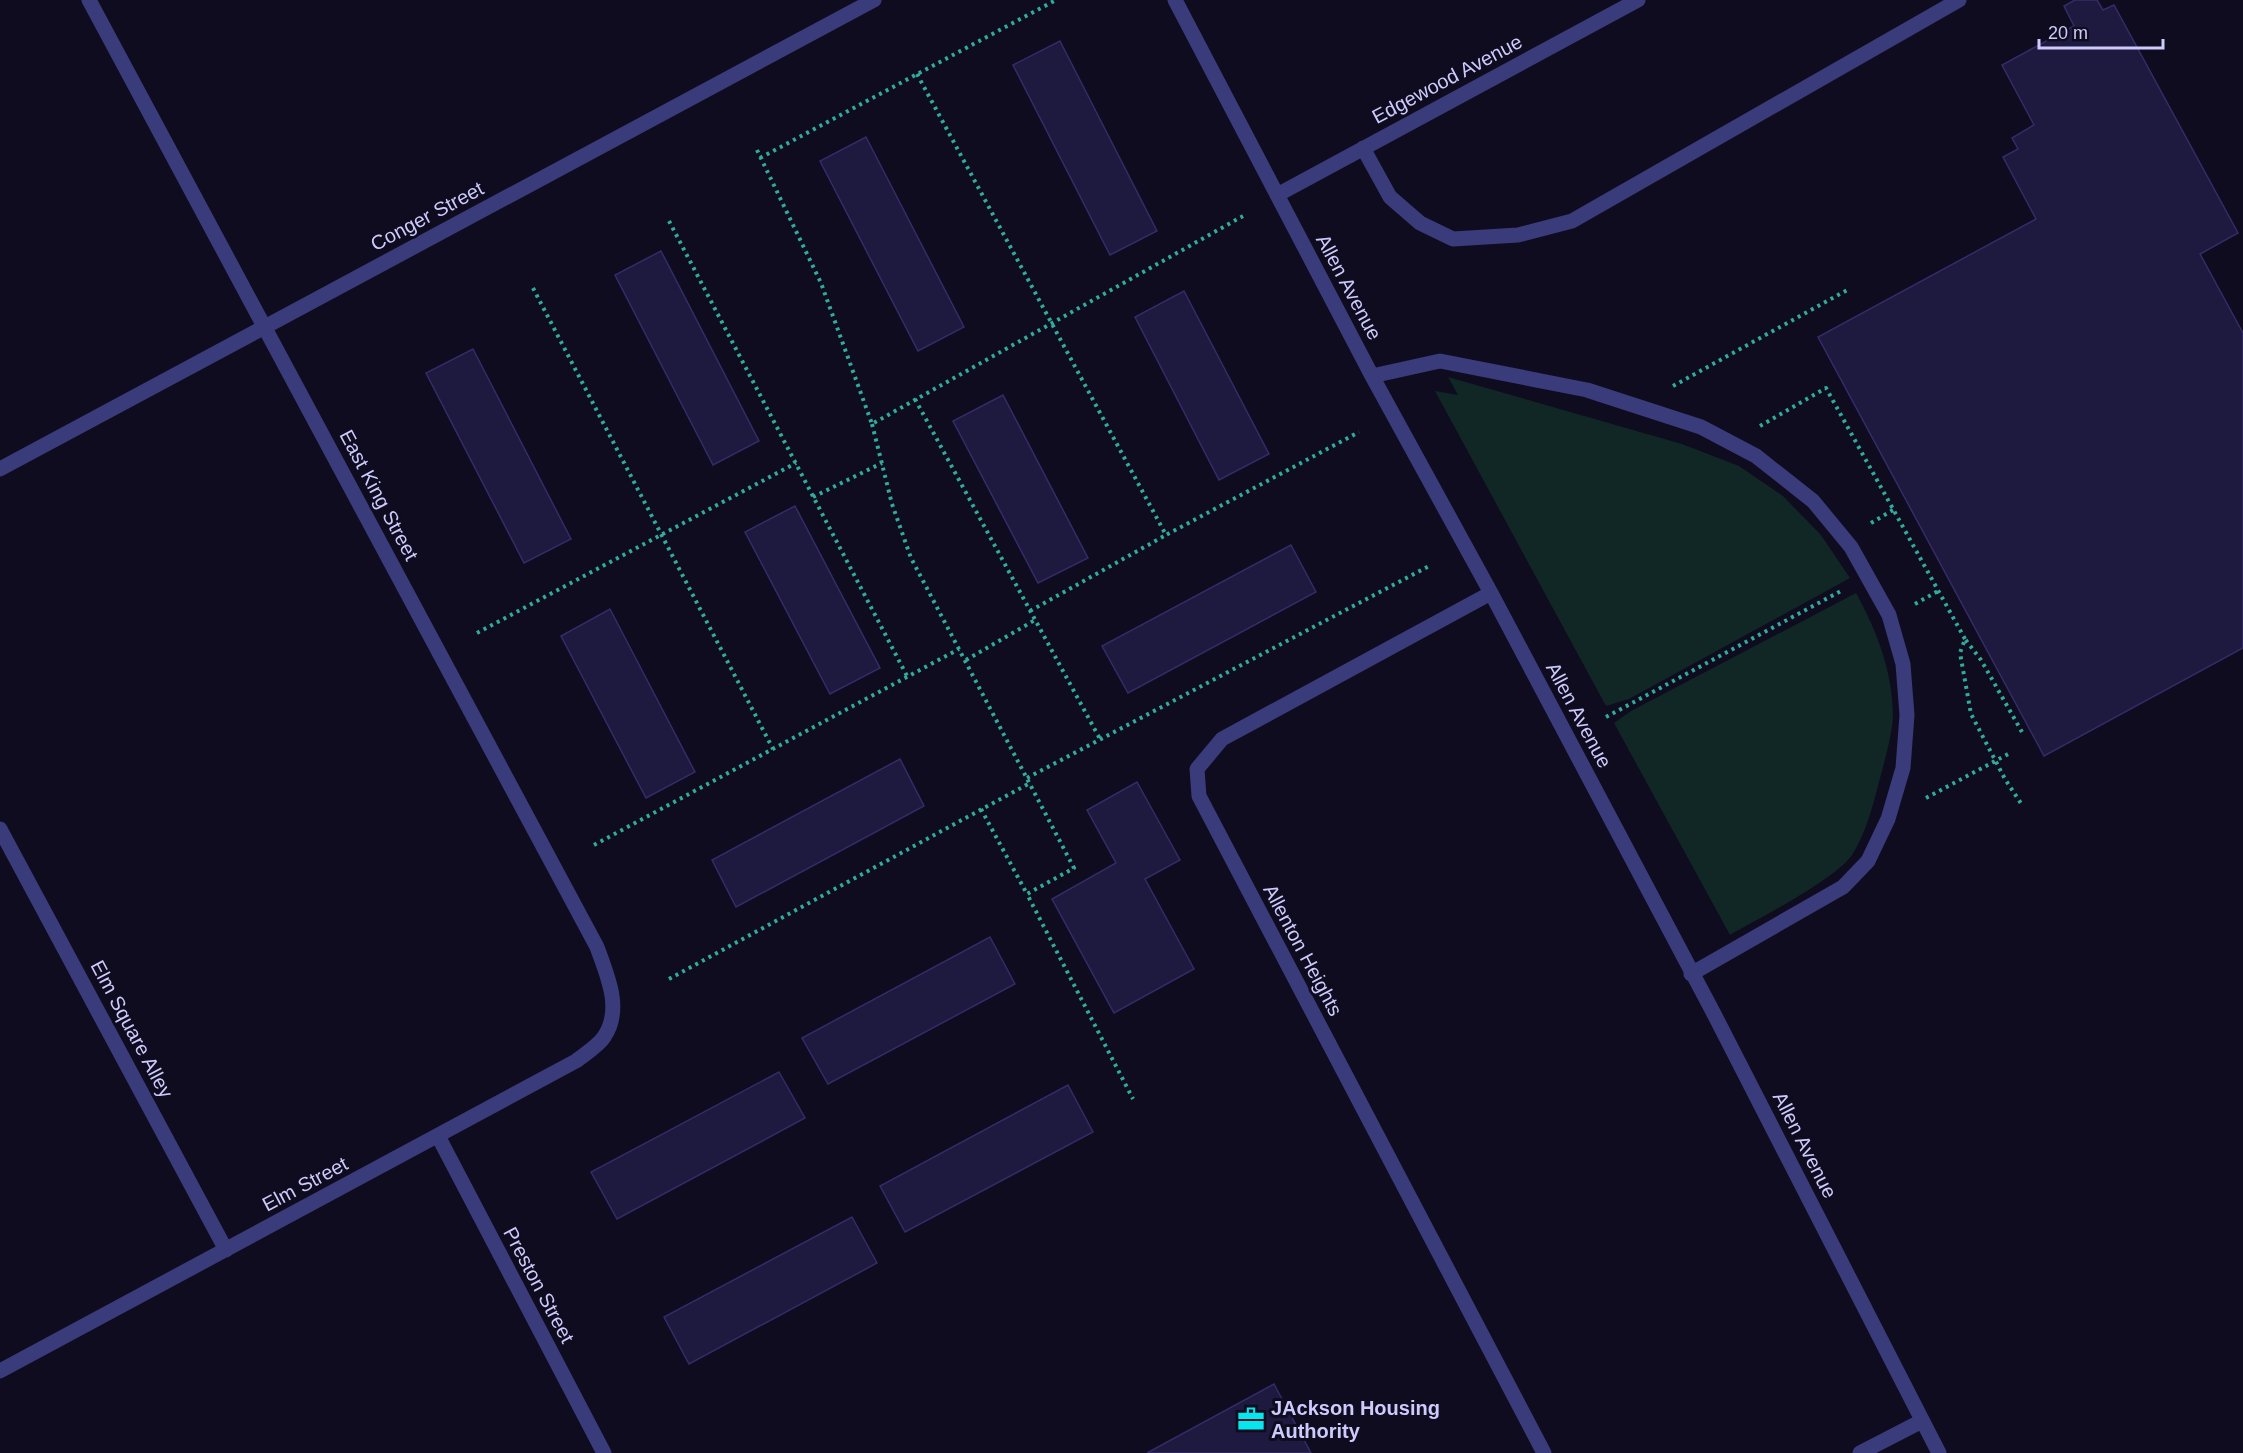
<svg xmlns="http://www.w3.org/2000/svg" width="2243" height="1453" viewBox="0 0 2243 1453" font-family="Helvetica,sans-serif">
  <rect width="100%" height="100%" fill="#0e0c1e"/>
  <path fill="#102725" d="M1448 377 1682 444 1739 466 1783 496 1821 535 1850 578 1629 699 1606 706 1435 391 1458 395Z
    M1856 593C1877 631 1892 670 1893 714 1893 734 1883 766 1878 786 1872 809 1865 835 1852 855 1836 879 1758 919 1730 935L1614 723 1631 711Z"/>
  <path fill="#1e193e" stroke="#342c69" stroke-width="1.5" d="M2075 0H2097L2103 10 2114 5 2238 233 2200 254 2243 333V648L2044 756 1818 337 2036 219 2003 157 2018 149 2012 138 2034 125 2002 65 2074 26 2064 6Z
    M1060 41 1157 231 1110 255 1013 65Z
    M866 137 964 327 918 351 820 161Z
    M661 251 759 441 713 465 615 275Z
    M1184 291 1269 454 1219 480 1135 317Z
    M473 349 571 539 524 563 426 373Z
    M1003 395 1088 558 1038 583 953 421Z
    M795 506 880 668 830 694 745 532Z
    M1291 545 1316 592 1128 693 1102 646Z
    M610 609 695 772 646 798 561 636Z
    M900 759 924 806 736 907 712 860Z
    M1137 782 1180 860 1145 879 1194 969 1114 1013 1052 899 1116 863 1087 810Z
    M990 937 1015 984 828 1084 802 1038Z
    M779 1072 805 1118 617 1219 591 1172Z
    M1068 1085 1093 1132 905 1232 880 1186Z
    M852 1217 877 1263 689 1364 664 1317Z
    M1274 1384 1311 1453H1147Z"/>
  <g fill="none" stroke-linecap="round" stroke-linejoin="round">
    <path stroke="#31ab9c" stroke-width="4" stroke-dasharray="3 4.5" stroke-linecap="butt" d="M917 74 1166 535 1359 432
      M757 150 821 283 872 424 1243 216
      M760 158 1056 0
      M669 221 907 676
      M533 288 773 749
      M1673 386 1849 289
      M915 399 1100 739
      M872 424 892 504 911 558 1074 868 1027 894 1133 1099
      M1760 426 1826 388 1965 639
      M813 497 882 463
      M1871 523 1893 510
      M1915 604 1938 591
      M1030 611 1166 535
      M477 633 796 463
      M966 660 1035 620
      M1606 717 1841 591
      M2022 732 1981 660 1965 639 1960 653 1971 714 2005 779 2022 805
      M1027 778 1431 565
      M1926 798 2012 752
      M981 809 1027 894
      M594 845 959 649
      M669 979 1030 783"/>
    <path stroke="#393b7b" stroke-width="15" d="M1175 0 1372 376 1491 593 1713 1012 1939 1453
      M1363 148 1390 197 1420 223 1453 239 1518 235 1572 221 1959 0
      M1277 195 1638 0
      M1372 376 1440 361 1587 390 1701 427 1756 456 1813 501 1851 547 1889 615 1903 664 1907 715 1903 768 1888 819 1868 861 1843 887 1691 974
      M0 469 874 0
      M1491 593 1222 739 1197 769 1199 796 1544 1453
      M0 829 226 1250
      M438 1136 604 1453
      M0 1371 576 1061C585 1054 598 1046 604 1037 623 1009 607 975 597 947L89 0
      M1860 1453 1922 1421"/>
  </g>
  <defs>
    <symbol id="office-bare" viewBox="-9 -9 18 18"><path d="M-6-3h4V-5.5h4V-3h4V5H-6ZM-1-4.5V-3h2v-1.5ZM-6 0V1H6V0Z" fill="#07e6ed" stroke="#0e0c1e" stroke-width="2.5" paint-order="stroke"/></symbol>
  </defs>
  <g fill-rule="evenodd">
    <use href="#office-bare" x="1232" y="1400" width="38" height="38"/>
  </g>
  <g text-anchor="middle" dominant-baseline="central" stroke-width="6" stroke-linejoin="round" paint-order="stroke">
    <g font-size="20" fill="#cdcbfd" stroke="#0e0c1e">
      <text transform="translate(1447 79) rotate(-28)">Edgewood Avenue</text>
      <text transform="translate(427 216) rotate(-28)">Conger Street</text>
      <text transform="translate(1349 287) rotate(62)">Allen Avenue</text>
      <text transform="translate(379 495) rotate(62)">East King Street</text>
      <text transform="translate(1579 715) rotate(62)">Allen Avenue</text>
      <text transform="translate(1303 950) rotate(62)">Allenton Heights</text>
      <text transform="translate(132 1029) rotate(62)">Elm Square Alley</text>
      <text transform="translate(1805 1145) rotate(63)">Allen Avenue</text>
      <text transform="translate(305 1184) rotate(-28)">Elm Street</text>
      <text transform="translate(539 1285) rotate(62)">Preston Street</text>
    </g>
    <g font-size="20" font-weight="bold" fill="#cdcbfd" stroke="#0e0c1e" text-anchor="start">
      <text x="1271" y="1408">JAckson Housing<tspan x="1271" dy="23">Authority</tspan></text>
    </g>
  </g>
  <path d="M2039 39v9h124v-9" fill="none" stroke="#cdcbfd" stroke-width="3"/>
  <text x="2048" y="39" font-size="18" fill="#cdcbfd" stroke="#0e0c1e" stroke-width="4.5" paint-order="stroke">20 m</text>
</svg>
